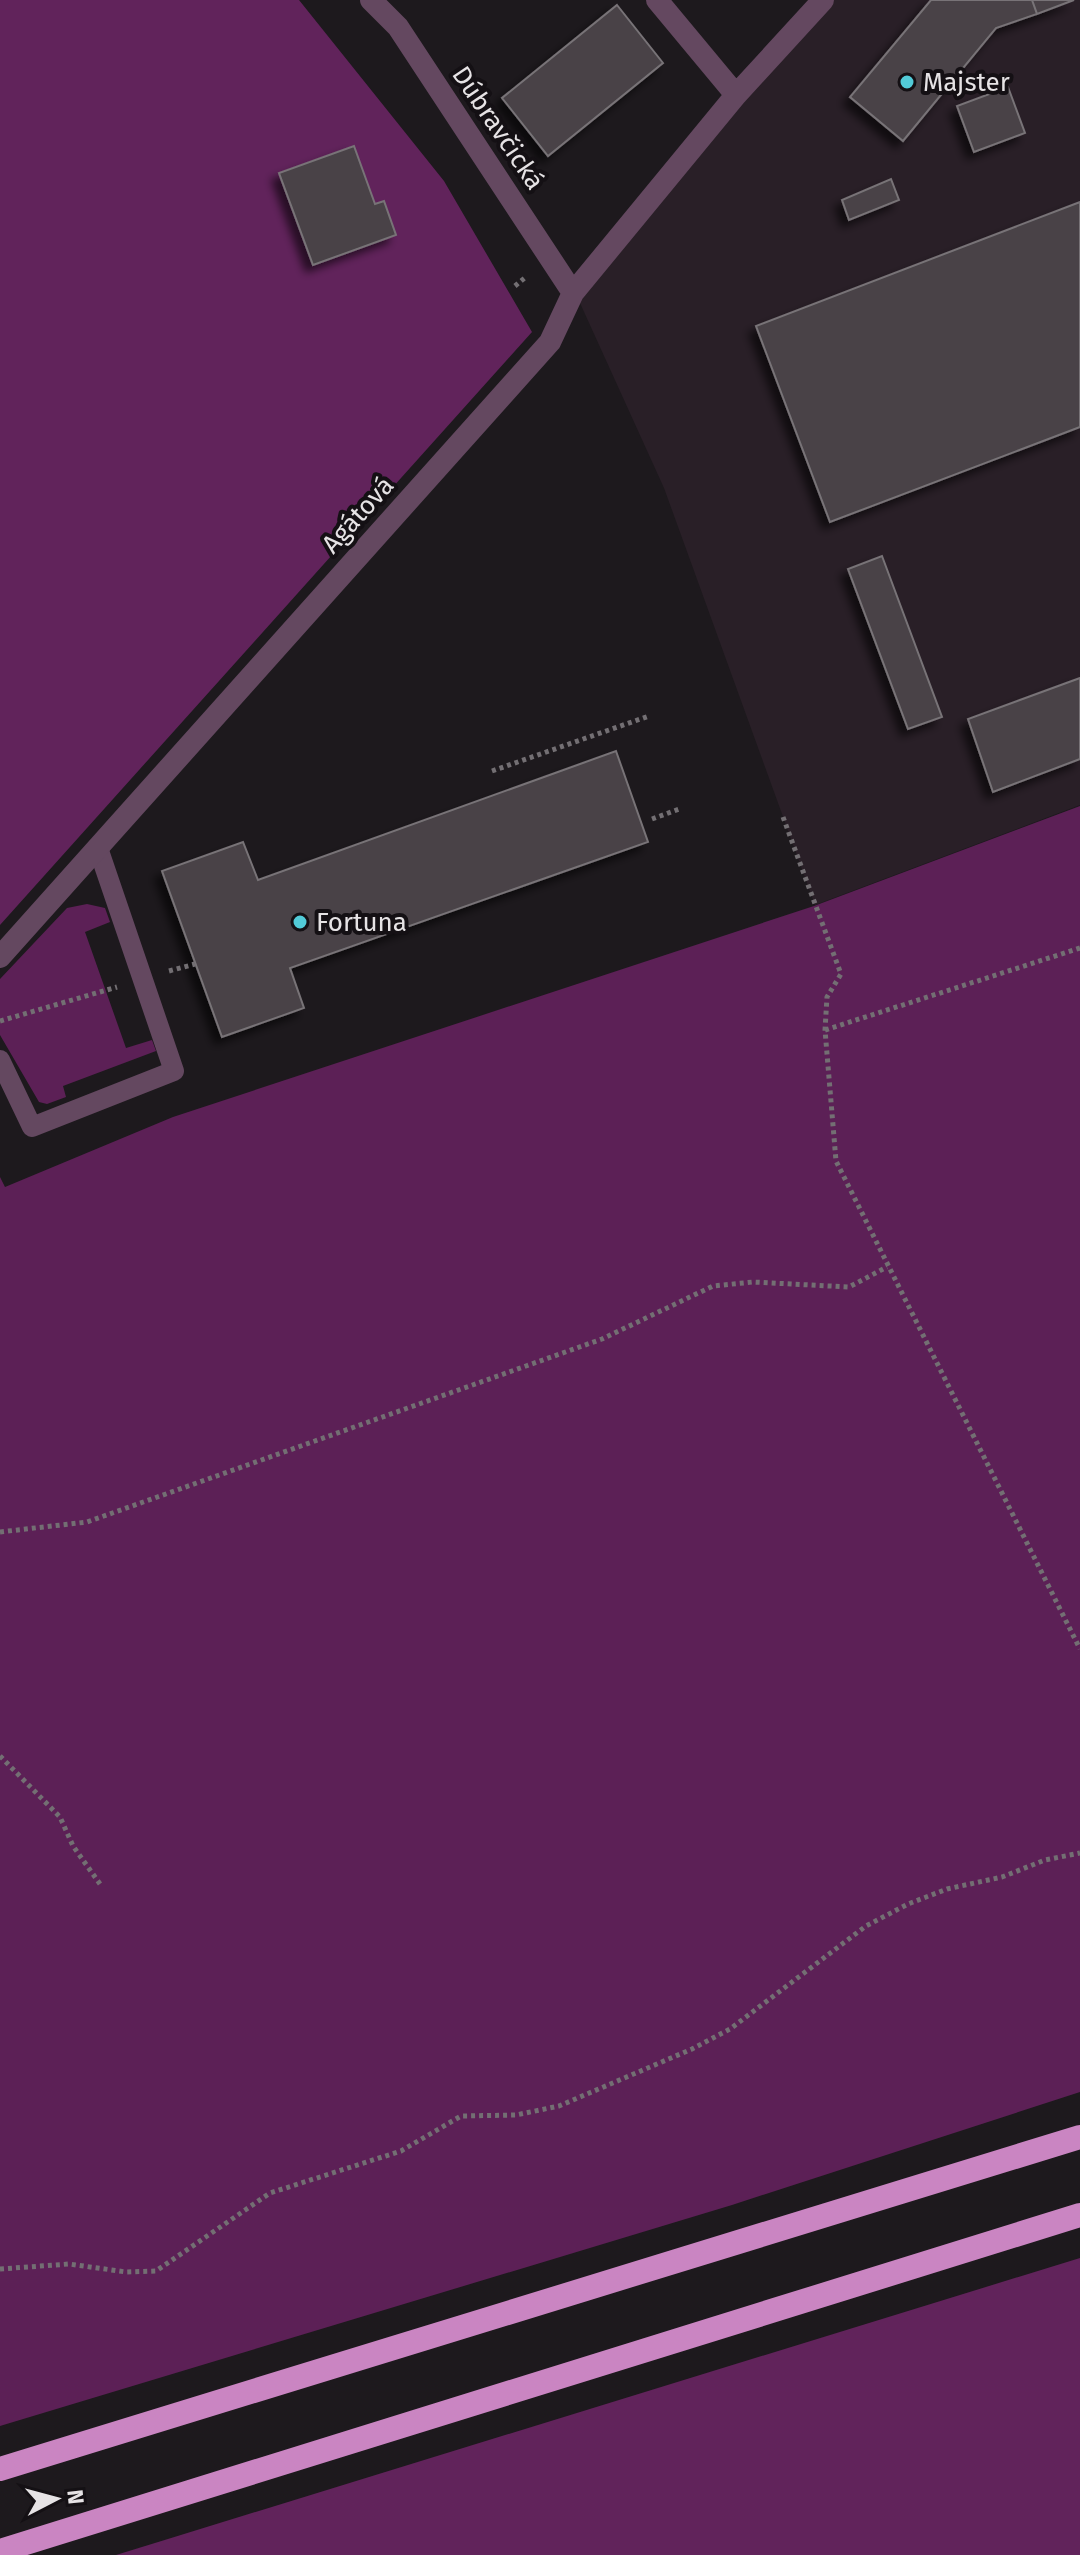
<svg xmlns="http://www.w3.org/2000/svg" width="1080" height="2555" viewBox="0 0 1080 2555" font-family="'Fira Sans',sans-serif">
  <defs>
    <filter id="shadow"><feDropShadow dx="-7" dy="7" stdDeviation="4" flood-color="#0009"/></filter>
  </defs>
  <rect width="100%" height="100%" fill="#1d191d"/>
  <path fill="#291f27" d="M825 0H1080V805L815 905 664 488 575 292Z"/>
  <path fill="#5c2056" d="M1080 806V2092L732 2205 0 2426V1177L5 1187 173 1117 814 906Z
    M87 904 105 908 110 922 85 932 126 1048 152 1040 156 1051 63 1086 66 1097 47 1104 39 1102 0 1035V979L67 908Z"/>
  <path fill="#61235b" d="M0 0H299L444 181 532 332 0 925Z
    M1080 2258V2555H116Z"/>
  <path fill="#484347" stroke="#787377" stroke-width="2" filter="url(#shadow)" d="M931 0H1032L1037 14 996 28 903 141 850 97Z
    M1032 0H1074L1037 14Z
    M617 5 663 63 548 156 502 98Z
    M1008 87 1025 133 974 152 957 106Z
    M354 146 375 204 384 201 396 235 313 265 279 173Z
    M891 179 899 200 849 220 842 200Z
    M1080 202V427L830 522 756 326Z
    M882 556 942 717 908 729 848 569Z
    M1080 678V759L993 792 968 719Z
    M616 751 648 842 290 968 304 1008 222 1037 162 871 243 842 258 880Z"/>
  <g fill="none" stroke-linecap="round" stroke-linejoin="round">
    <path stroke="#736f73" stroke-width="5" stroke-dasharray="4 4" stroke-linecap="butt" d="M515 286 527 276
      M492 771 649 716
      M783 817 841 974 827 997 825 1030 836 1161 1080 1649
      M652 819 682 808
      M169 971 195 964
      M0 1021 117 987
      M825 1030 1080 948
      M0 1532 87 1522 602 1339 713 1286 753 1282 849 1287 887 1267
      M0 1756 60 1817 73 1846 100 1884
      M0 2269 69 2264 126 2272 156 2271 270 2193 401 2151 461 2116 516 2115 559 2106 692 2049 730 2029 866 1926 908 1904 947 1889 1002 1877 1045 1860 1080 1853"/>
    <path stroke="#644860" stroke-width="20" d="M0 1060 32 1127 174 1071 98 848"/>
    <path stroke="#644860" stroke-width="22" d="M371 0 398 27 573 293
      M657 0 736 95
      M0 957 550 342 573 293 736 95 823 0"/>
    <path stroke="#ca85c2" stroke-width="24" d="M0 2469 1080 2137
      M0 2551 1080 2215"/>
  </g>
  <g fill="#52cbd8" stroke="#141014" stroke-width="3">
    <circle cx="907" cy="82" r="8"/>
    <circle cx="300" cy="922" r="8"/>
  </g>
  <g text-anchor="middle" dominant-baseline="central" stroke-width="8" stroke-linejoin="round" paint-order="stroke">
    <g font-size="26" fill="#e6e3e5" stroke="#141014" text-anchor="start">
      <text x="923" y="82">Majster</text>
      <text x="316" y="922">Fortuna</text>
    </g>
    <g font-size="26" fill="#e6e3e5" stroke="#141014">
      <text transform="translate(498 128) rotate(56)">Dúbravčická</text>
      <text transform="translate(358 515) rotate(-48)">Agátová</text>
    </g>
  </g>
  <g transform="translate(56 2499) rotate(84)" stroke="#141014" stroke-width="6" paint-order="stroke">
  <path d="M0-6L14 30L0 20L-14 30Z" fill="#e6e3e5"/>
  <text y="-12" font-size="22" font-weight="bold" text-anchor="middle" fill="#e6e3e5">N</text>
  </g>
</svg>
